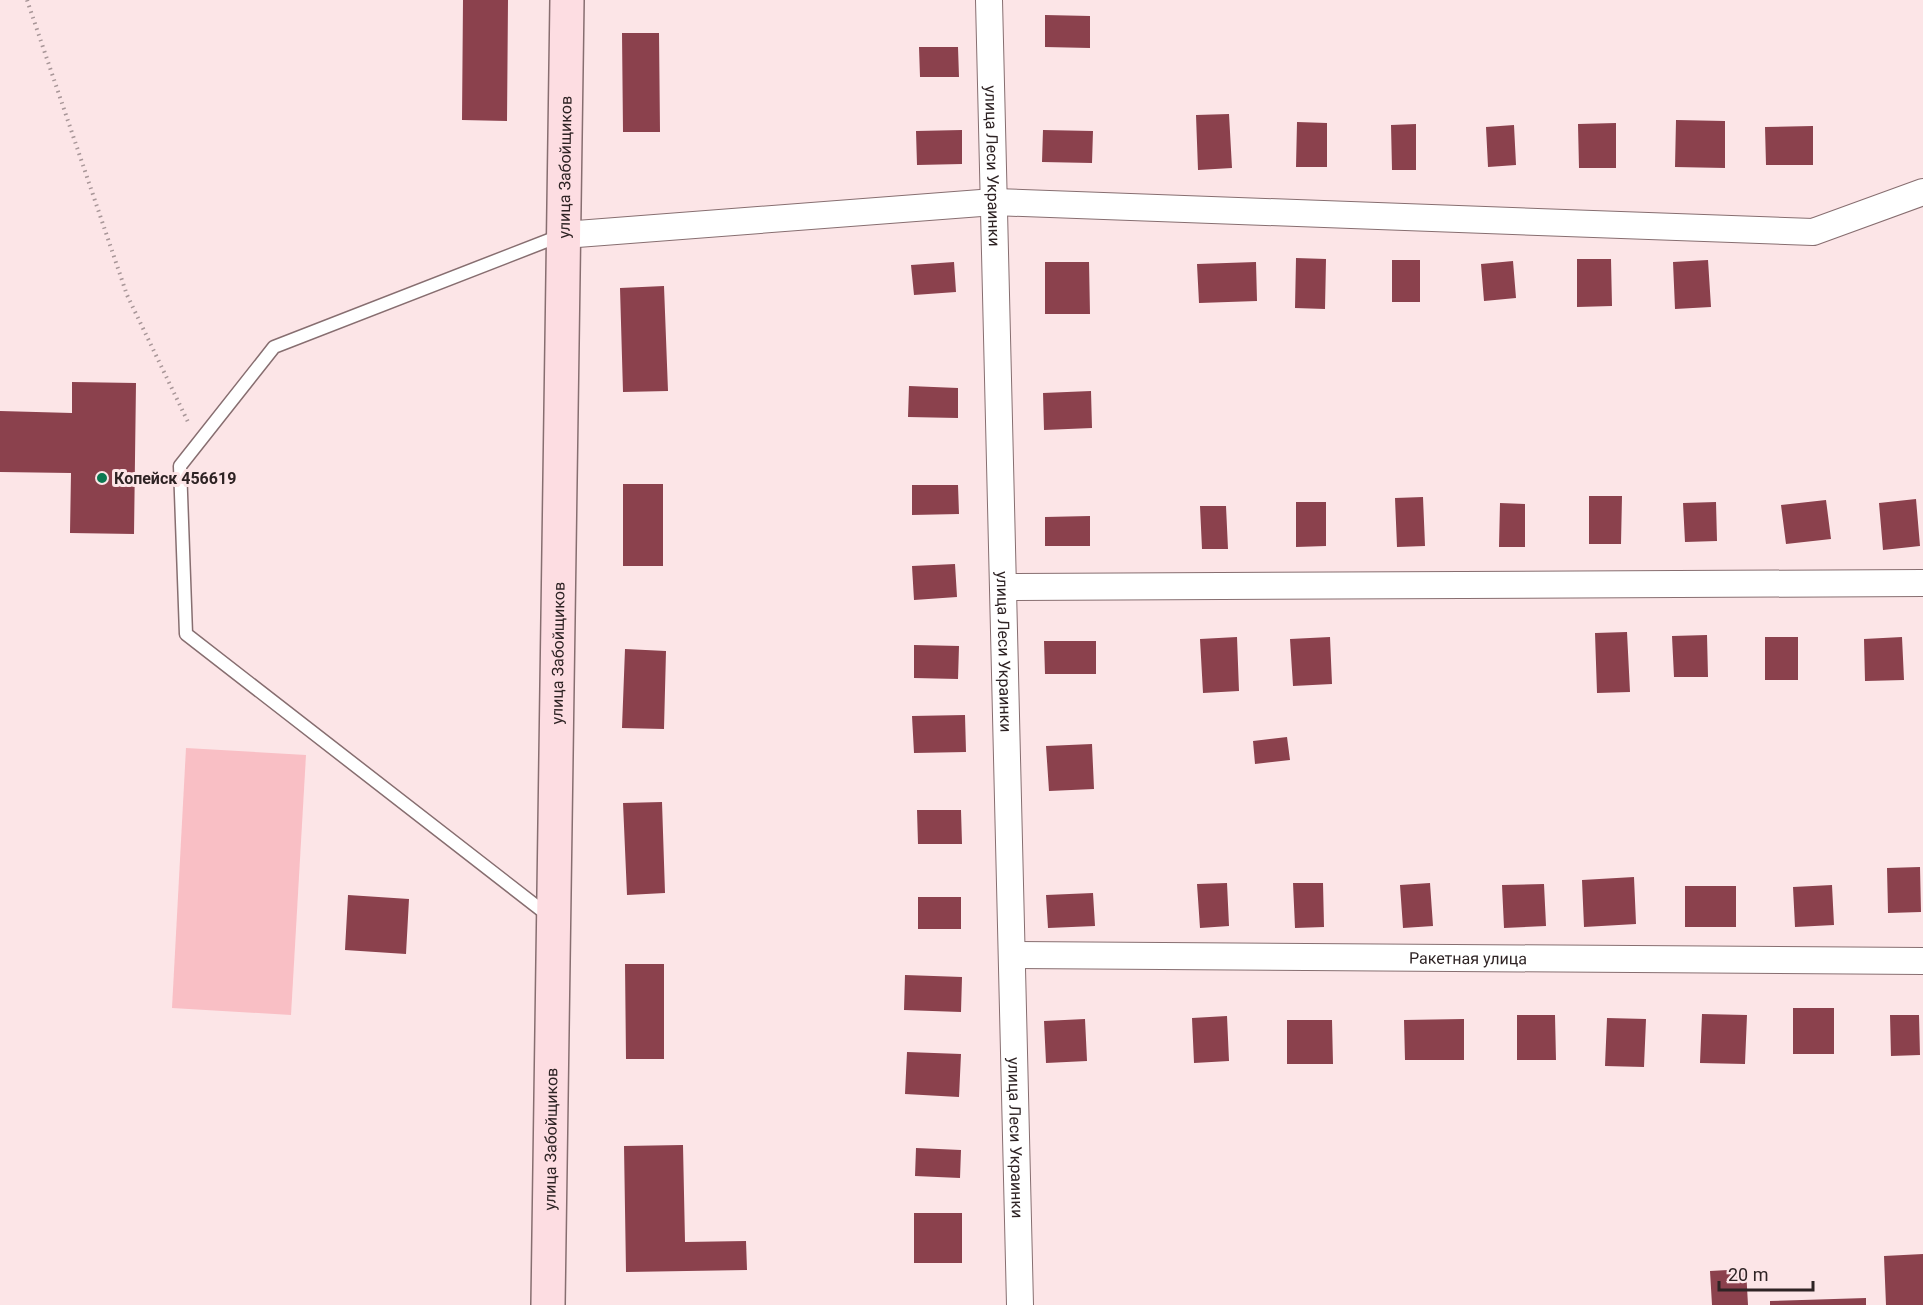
<svg xmlns="http://www.w3.org/2000/svg" width="1923" height="1305" viewBox="0 0 1923 1305" font-family="Roboto,sans-serif">
  <rect width="100%" height="100%" fill="#fce5e7"/>
  <path fill="#f9bfc5" d="M186 748 306 755 291 1015 172 1008Z"/>
  <path fill="#8b414d" d="M463 0H508L507 121 462 120Z
    M1045 15 1090 16V48L1045 47Z
    M622 33H659L660 132H623Z
    M919 47H958L959 77H920Z
    M1229 114 1232 168 1198 170 1196 115Z
    M1676 120 1725 121V168L1675 167Z
    M1297 122 1327 123V167H1296Z
    M1616 123V168H1579L1578 124Z
    M1416 124V170H1392L1391 125Z
    M1514 125 1516 165 1488 167 1486 127Z
    M1813 126V165H1766L1765 127Z
    M962 130V164L917 165 916 131Z
    M1043 130 1093 131 1092 163 1042 162Z
    M1296 258 1326 259 1325 309 1295 308Z
    M1577 259H1611L1612 306 1577 307Z
    M1392 260H1420V302H1392Z
    M1708 260 1711 307 1675 309 1673 262Z
    M1513 261 1516 298 1484 301 1481 264Z
    M954 262 956 292 914 295 911 265Z
    M1045 262H1089L1090 314H1045Z
    M1256 262 1257 301 1199 303 1197 264Z
    M664 286 668 391 623 392 620 288Z
    M72 382 136 383 134 534 70 533 71 473 0 472V411L72 413Z
    M909 386 958 388V418L908 417Z
    M1091 391 1092 428 1044 430 1043 393Z
    M623 484H663V566H623Z
    M912 485H958L959 514 912 515Z
    M1589 496H1622L1621 544H1589Z
    M1423 497 1425 546 1397 547 1395 498Z
    M1916 499 1920 546 1883 550 1879 503Z
    M1826 500 1831 539 1786 544 1781 505Z
    M1296 502H1326V546L1296 547Z
    M1716 502 1717 541 1685 542 1683 503Z
    M1500 503 1525 504V547H1499Z
    M1200 506H1226L1228 549H1202Z
    M1090 516V546H1045V517Z
    M955 564 957 597 914 600 912 566Z
    M1627 632 1630 692 1597 693 1595 633Z
    M1707 635 1708 677H1674L1672 636Z
    M1237 637 1239 691 1203 693 1200 639Z
    M1330 637 1332 684 1293 686 1290 639Z
    M1765 637H1798V680H1765Z
    M1902 637 1904 680 1865 681 1864 639Z
    M1044 641H1096V674H1045Z
    M914 645 959 646 958 679 914 678Z
    M625 649 666 651 664 729 622 728Z
    M965 715 966 752 914 753 912 716Z
    M1287 737 1290 760 1255 764 1253 741Z
    M1092 744 1094 789 1049 791 1046 746Z
    M662 802 665 893 627 895 623 803Z
    M917 810H961L962 844H918Z
    M1920 867 1921 912 1888 913 1887 868Z
    M1634 877 1636 924 1584 927 1582 880Z
    M1227 883 1229 926 1200 928 1197 884Z
    M1293 883H1323L1324 927 1295 928Z
    M1430 883 1433 926 1403 928 1400 885Z
    M1544 884 1546 926 1504 928 1502 885Z
    M1832 885 1834 925 1795 927 1793 887Z
    M1685 886H1736V927H1685Z
    M1093 893 1095 926 1048 928 1046 895Z
    M348 895 409 899 406 954 345 950Z
    M918 897H961V929H918Z
    M625 964H664V1059H626Z
    M905 975 962 977 961 1012 904 1010Z
    M1793 1008H1834V1054H1793Z
    M1702 1014 1747 1015 1745 1064 1700 1063Z
    M1517 1015H1555L1556 1060H1517Z
    M1890 1015H1919L1920 1055 1891 1056Z
    M1227 1016 1229 1061 1194 1063 1192 1018Z
    M1607 1018 1646 1019 1644 1067 1605 1066Z
    M1085 1019 1087 1061 1046 1063 1044 1021Z
    M1464 1019V1060H1405L1404 1020Z
    M1287 1020H1332L1333 1064H1287Z
    M907 1052 961 1054 959 1097 905 1094Z
    M683 1145 685 1242 746 1241 747 1270 626 1272 624 1146Z
    M916 1148 961 1150 960 1178 915 1176Z
    M914 1213H962V1263H914Z
    M1923 1254V1305H1886L1884 1256Z
    M1746 1269 1748 1305H1712L1710 1271Z
    M1866 1298V1305H1770V1301Z"/>
  <g fill="none" stroke-linecap="round" stroke-linejoin="round">
    <defs>
      <path id="lane" d="M549 916 186 634 180 466 274 347 562 235"/>
      <g id="street">
        <path id="s1" d="M989 0 1020 1305"/>
        <path d="M564 235 994 202 1813 232 1923 192"/>
        <path d="M1003 587 1923 583"/>
        <path id="s2" d="M1012 955 1923 961"/>
      </g>
      <g id="secondary">
        <path id="s3" d="M548 1305 567 0"/>
      </g>
    </defs>
    <use href="#lane" stroke="#876e70" stroke-width="15"/>
    <use href="#street" stroke="#876e70" stroke-width="28"/>
    <use href="#secondary" stroke="#876e70" stroke-width="36"/>
    <path stroke="#a89698" stroke-width="4" stroke-dasharray="1.5 4.5" stroke-linecap="butt" d="M27 0 127 295 188 422"/>
    <use href="#lane" stroke="#fff" stroke-width="12"/>
    <use href="#street" stroke="#fff" stroke-width="26"/>
    <use href="#secondary" stroke="#fddde2" stroke-width="33"/>
  </g>
  <circle fill="#0c7852" stroke="#fce5e7" stroke-width="2" cx="102" cy="478" r="6"/>
  <g text-anchor="middle" dominant-baseline="central" stroke-width="6" stroke-linejoin="round" paint-order="stroke">
    <g font-size="16" fill="#2e2324" stroke="#fce5e7">
      <text stroke="none"><textPath href="#s3" startOffset="1138">улица Забойщиков</textPath></text>
      <text stroke="none"><textPath href="#s1" startOffset="166">улица Леси Украинки</textPath></text>
      <text stroke="none"><textPath href="#s1" startOffset="652">улица Леси Украинки</textPath></text>
      <text stroke="none"><textPath href="#s3" startOffset="652">улица Забойщиков</textPath></text>
      <text stroke="none"><textPath href="#s2" startOffset="456">Ракетная улица</textPath></text>
      <text stroke="none"><textPath href="#s3" startOffset="166">улица Забойщиков</textPath></text>
      <text stroke="none"><textPath href="#s1" startOffset="1138">улица Леси Украинки</textPath></text>
    </g>
    <g font-size="16" font-weight="bold" fill="#2e2324" stroke="#fce5e7" text-anchor="start">
      <text x="114" y="478">Копейск 456619</text>
    </g>
  </g>
  <path d="M1719 1281v9h94v-9" fill="none" stroke="#2e2324" stroke-width="3"/>
  <text x="1728" y="1281" font-size="18" fill="#2e2324" stroke="#fce5e7" stroke-width="4.5" paint-order="stroke">20 m</text>
</svg>
